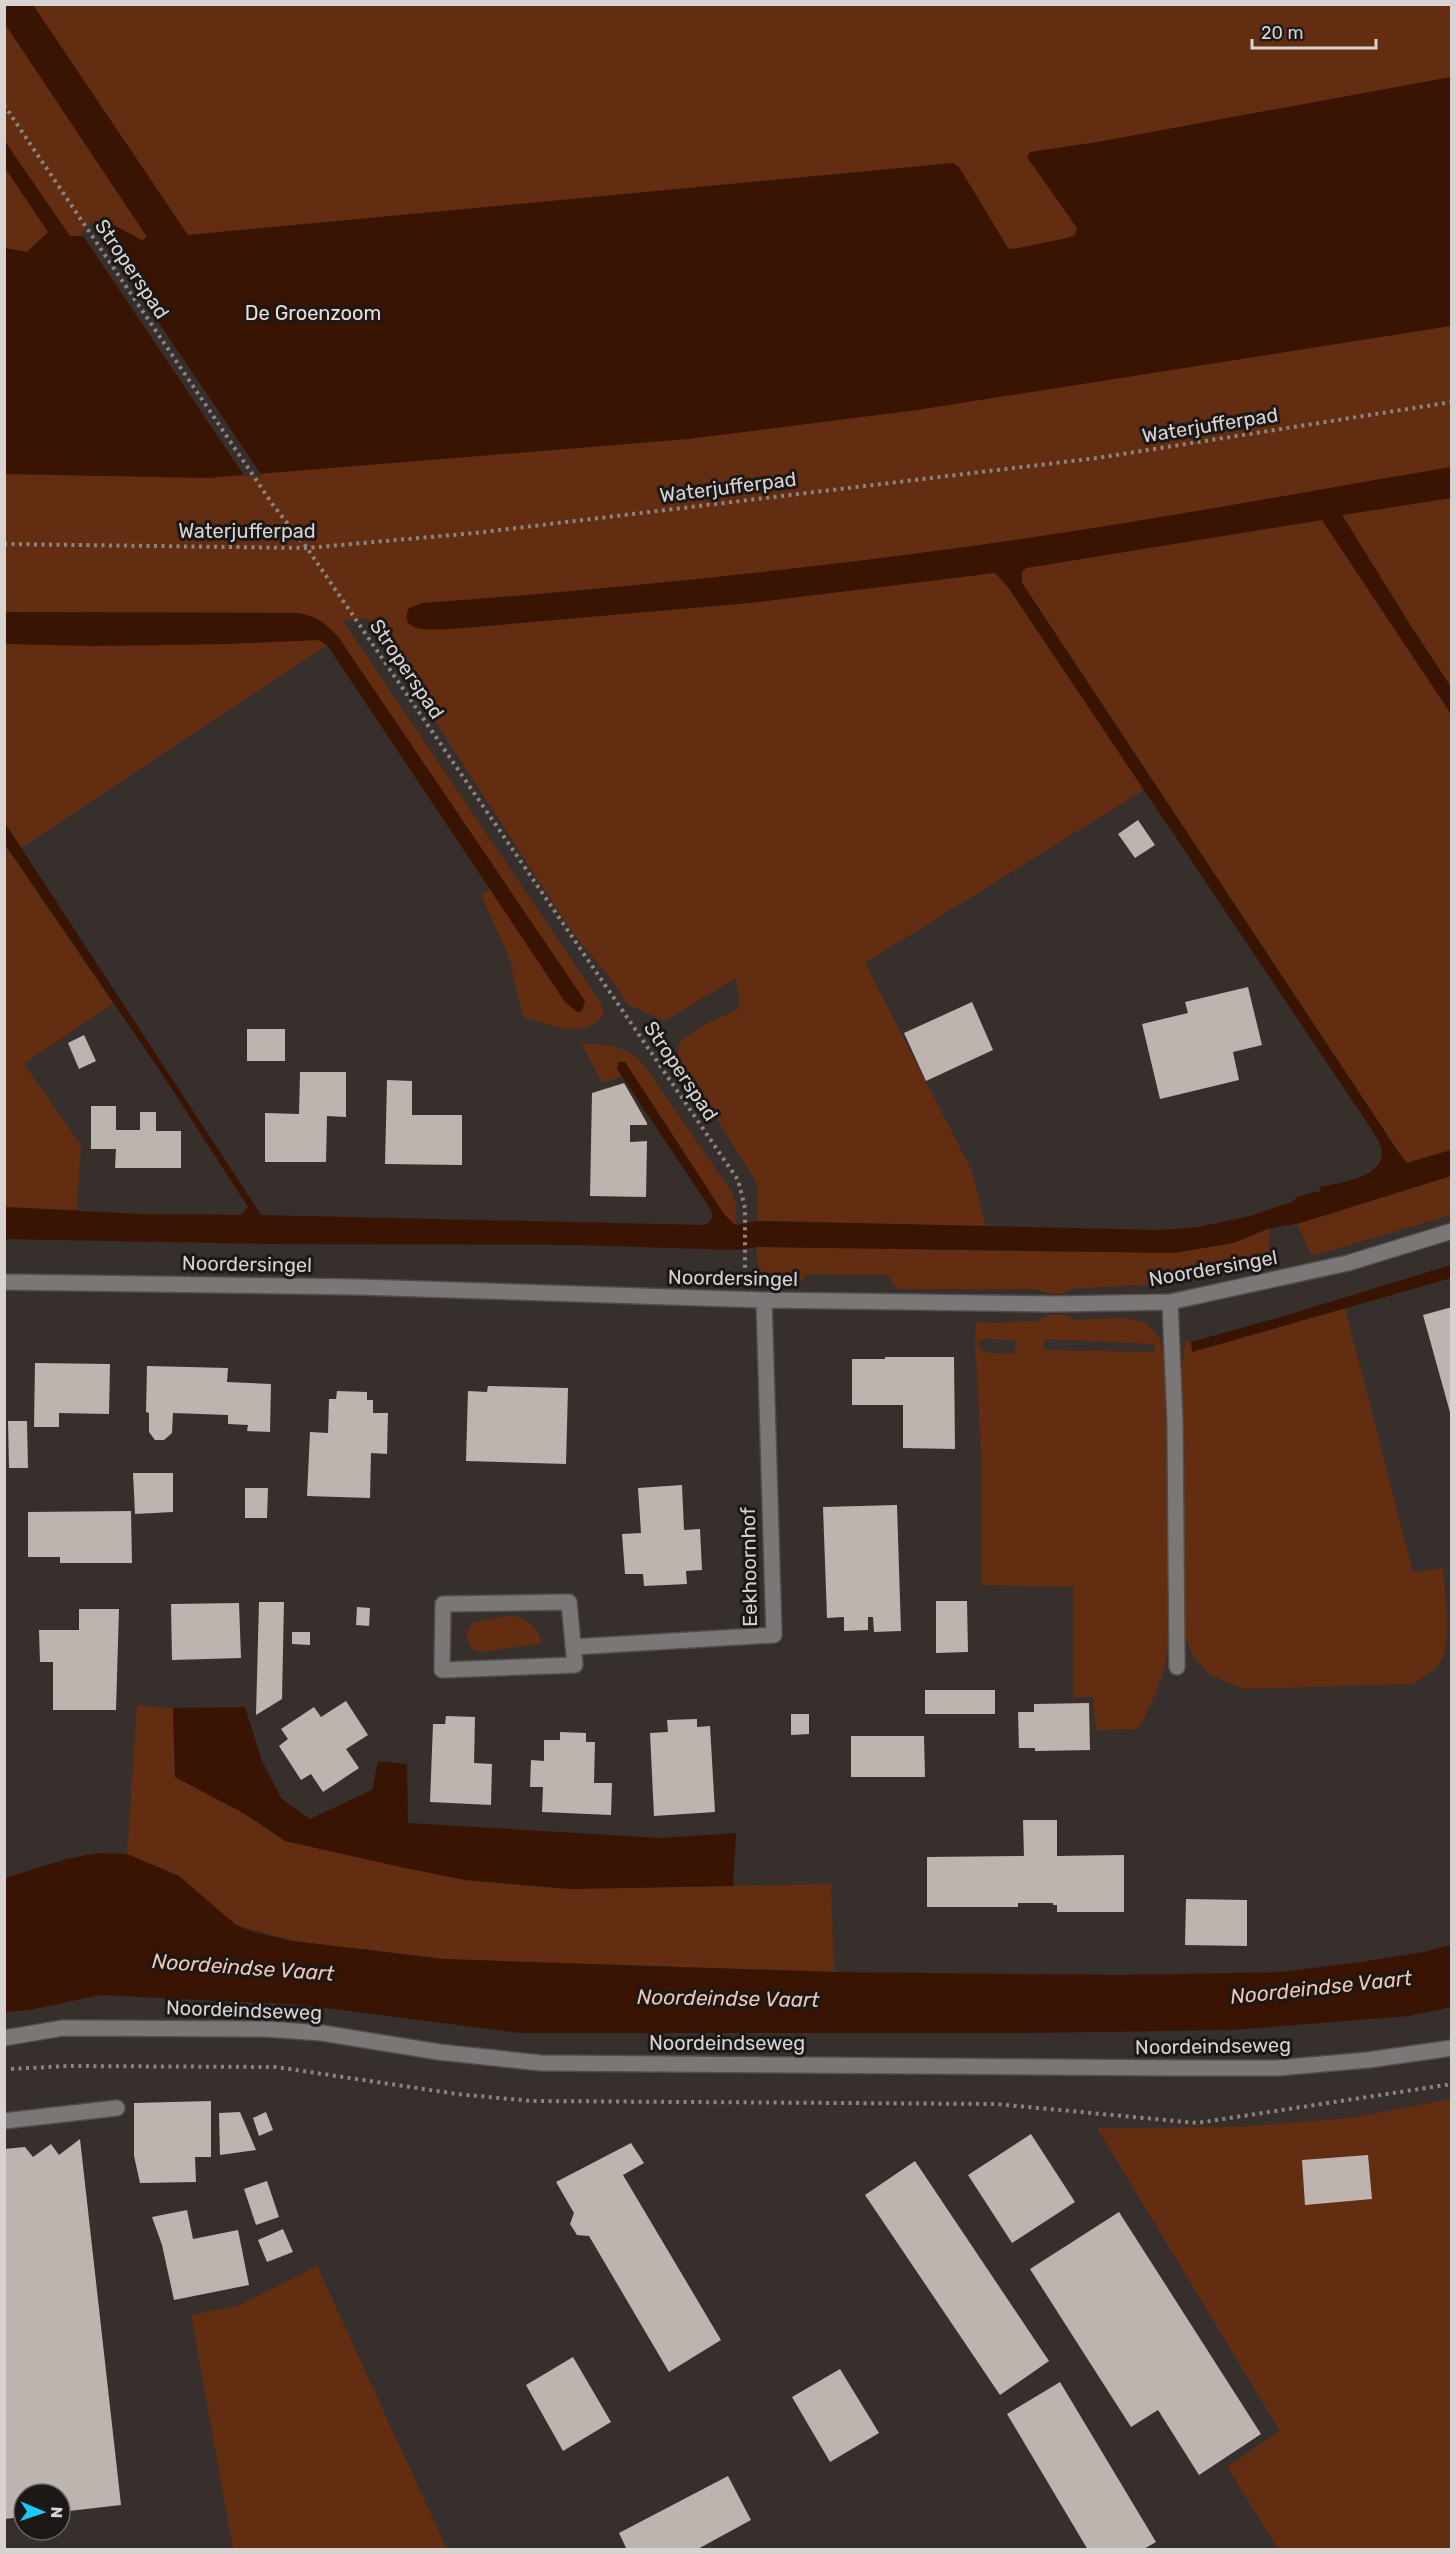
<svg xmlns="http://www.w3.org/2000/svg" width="1456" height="2554" viewBox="0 0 1456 2554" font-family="Rubik,sans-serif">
  <rect width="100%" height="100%" fill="#362f2c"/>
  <path fill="#632d11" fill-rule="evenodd" d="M5 5H1451V483L452 629 749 603 989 573H995L1003 580 1144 790 865 963 971 1169 986 1226 758 1221 757 1183 677 1056 680 1041 708 1023 740 1008 736 978 665 1021 628 1005 610 978 576 937 553 903 368 618 343 621 600 1002 604 1013C589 1042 548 1024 523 1017L509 957 481 895 490 889 571 1009 339 638 5 624Z
    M1451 498V687L1409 623 1342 515Z
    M1322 520 1451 714V1150L1406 1163 1022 583V572L1026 568Z
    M284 640H318L327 645 21 848 5 823V644C98 646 191 647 284 640Z
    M4 844 113 1003 24 1064 81 1145 77 1210 5 1207Z
    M581 1043C607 1045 626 1044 644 1065L731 1191 736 1204 735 1225 724 1214 625 1062 617 1069 622 1076 602 1083Z
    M1451 1176V1215L1312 1256 1297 1224Z
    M1269 1229 1270 1266C1205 1283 1141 1286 1074 1288 1061 1297 1049 1295 1036 1289H898L887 1275 807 1274 798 1285C786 1285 765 1279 759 1267 756 1262 757 1253 757 1247L1174 1253 1233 1243Z
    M1345 1308 1413 1572 1443 1568C1445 1590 1452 1642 1441 1661 1434 1672 1423 1678 1412 1684L1243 1689 1209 1674 1193 1656 1185 1636 1182 1366 1185 1341 1191 1342 1193 1352Z
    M1048 1315H1064L1073 1320 1124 1318 1146 1323 1159 1337 1164 1356 1166 1425 1168 1647C1164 1678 1153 1702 1138 1729L1096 1730 1093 1697H1073V1587L982 1585V1467L975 1344 976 1323 1038 1321ZM985 1339 1015 1340V1353C1003 1353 981 1357 977 1343ZM1045 1339 1154 1344 1156 1352 1044 1350Z
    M511 1615C523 1616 540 1630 542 1642L539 1644 480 1652 471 1648 466 1637 472 1623Z
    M137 1705 173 1708 175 1777 245 1814 285 1841 465 1880 570 1889 831 1884 834 1972 444 1959 293 1941 236 1925 179 1876 127 1854Z
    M1451 2099V2549H1278L1227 2467 1280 2431 1097 2128 1239 2127 1350 2118Z
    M317 2266 447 2549H233L191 2315 240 2305Z"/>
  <path fill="#3a1402" d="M5 5H33L188 235 953 163 959 167 1008 248 1013 249 1067 238 1075 235 1077 228 1027 157 1030 152 1097 142 1451 77V326L917 410 688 439 208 478 5 474V248L27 252 48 232 5 168 4 140 70 236H82L95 223 106 221 142 240 147 237 5 24Z
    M1451 467V498L1342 515 1409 623 1451 687V714L1322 520 1026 568 1022 572V583L1399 1153 1407 1163 1451 1150V1176L1300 1223 1267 1229 1233 1243 1174 1253 757 1247 736 1250 575 1245 267 1244 5 1239V1207L139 1214 241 1215 248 1207 160 1071 5 844V823L261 1215 702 1225 709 1223 713 1215 709 1207 617 1069 618 1062H625L724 1214 735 1225 758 1221 1161 1230 1199 1227 1250 1216 1292 1202 1297 1197 1320 1191V1187C1339 1183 1389 1177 1381 1148 1380 1141 1374 1134 1370 1127L1008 587 995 573 749 603 452 629C436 629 397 635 409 608L422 603C606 590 790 571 972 546 1133 524 1292 494 1451 467Z
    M5 612 297 613C317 616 326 623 339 638L585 1001 582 1011 577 1012 565 1002 327 645 318 640 229 644 94 646 5 644Z
    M1451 1265V1278L1192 1352 1191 1342 1287 1315Z
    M245 1707 262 1761 281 1798 310 1819 372 1790 378 1761 407 1764 408 1823 661 1838 736 1833 733 1886 570 1889 465 1880 405 1868 285 1841 245 1814 175 1777 173 1708Z
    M97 1853 127 1854 179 1876 236 1925 250 1931 293 1941 444 1959 834 1972 1121 1975 1281 1972 1361 1962 1424 1952 1451 1945V2007L1409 2016 1233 2030 1029 2033H520L303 2005 101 1995 29 2010 5 2012V1878L67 1859Z"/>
  <path fill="#362f2c" d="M91 222 262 476 245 477 81 233Z"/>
  <path fill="#bdb4b0" d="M1138 820 1155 845 1135 858 1118 834Z
    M1248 987 1262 1045 1233 1052 1239 1080 1160 1099 1142 1024 1188 1013 1185 1002Z
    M972 1002 993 1050 926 1081 904 1033Z
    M247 1029H285V1061H247Z
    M84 1035 96 1061 79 1069 68 1043Z
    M300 1072H346V1117L327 1116 326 1162H265V1113L299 1114Z
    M387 1080 412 1081V1115H462V1165L385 1164Z
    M624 1083 647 1123V1125H630V1142L647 1141 646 1197 590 1196 592 1093Z
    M91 1106H116V1130H140V1112H156V1131H181V1168H115L116 1149H91Z
    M1452 1307V1416H1451L1423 1315Z
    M885 1357H954L955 1449 903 1448V1405H852V1359H885Z
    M35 1363 110 1364 109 1414 59 1413V1427H34Z
    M147 1366 228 1368 227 1382 271 1384 270 1432 247 1431 248 1425 228 1424V1415L173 1413 172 1433 164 1440H155L149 1432V1413L146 1412Z
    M488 1386 568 1388 566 1464 466 1461 468 1391 487 1392Z
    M337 1391 367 1392V1400H373V1413H388L387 1454 371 1453 370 1498 307 1496 310 1432 328 1433 329 1399H336Z
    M8 1421H27L28 1468H9Z
    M133 1473H173V1512L135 1514Z
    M682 1485 684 1530 700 1529 702 1570 686 1571 687 1584 644 1586 643 1574H625L622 1534 641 1533 638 1488Z
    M245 1488H268L267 1518H245Z
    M897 1505 901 1631 874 1632 873 1617H868V1630L844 1631V1617L827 1618 823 1507Z
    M131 1511 132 1563H60V1557H28V1512Z
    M936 1601H967L968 1652 936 1653Z
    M259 1602H284L282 1699 256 1715Z
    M239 1603 241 1658 172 1660 171 1604Z
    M357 1607 370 1608 369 1626 356 1625Z
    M79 1609H119L116 1710H53V1662H40L39 1630H79Z
    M292 1632H310V1645L292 1644Z
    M925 1690H995V1714H925Z
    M346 1701 368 1735 346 1749 359 1768 323 1792 311 1774 301 1780 279 1746 288 1739 281 1729 314 1707 321 1717Z
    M1089 1703 1090 1750 1035 1751V1748H1019L1018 1712H1034V1704Z
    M791 1714H809V1734L791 1735Z
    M446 1716 475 1717 474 1763 492 1764 491 1805 430 1802 433 1724H445Z
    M697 1719V1727L710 1726 715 1812 654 1816 650 1733 668 1732 667 1720Z
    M560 1732 586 1733V1742H595L594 1783H612L611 1815 542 1812 543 1787H530L531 1760 544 1761V1740H560Z
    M851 1736H924L925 1777H851Z
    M1023 1820H1057V1856L1124 1855V1912H1057V1905H1053V1903H1018V1907H927V1857L1024 1856Z
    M1186 1899 1247 1900V1946L1185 1945Z
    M211 2101V2157H195L196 2182 140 2183 134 2156V2103Z
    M240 2112 256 2150 220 2155 219 2113Z
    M266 2112 273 2130 259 2136 253 2118Z
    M1031 2134 1075 2202 1012 2243 968 2175Z
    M80 2139 121 2505 60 2512V2494H24V2517L4 2519V2149L25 2147 33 2157 51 2144 59 2155Z
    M631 2143 644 2163 623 2175 721 2340 669 2372 589 2236 577 2235 570 2224 574 2213 556 2182Z
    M1368 2155 1372 2199 1305 2205 1302 2160Z
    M915 2161 1049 2361 1000 2395 865 2195Z
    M267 2181 279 2217 256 2225 244 2189Z
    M187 2210 193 2239 238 2230 249 2285 174 2300 162 2245 152 2217Z
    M1119 2212 1261 2434 1199 2475 1158 2410 1131 2427 1030 2269Z
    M283 2229 293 2252 267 2262 258 2240Z
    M573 2357 611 2422 563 2451 526 2385Z
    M840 2369 879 2433 830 2462 792 2397Z
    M1060 2382 1156 2542 1142 2550H1088L1007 2414Z
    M728 2476 751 2520 696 2550H627L619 2533Z"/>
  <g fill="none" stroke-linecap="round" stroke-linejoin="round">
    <defs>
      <path id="minor" d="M4 1282 358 1287 764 1300 1056 1304 1170 1302 1348 1263 1452 1231
        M1170 1302 1175 1422 1177 1667
        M569 1602 575 1665 442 1670 443 1604Z
        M573 1647 774 1635 764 1300
        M4 2038 63 2028 266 2029 322 2033 439 2052 541 2063 1183 2068H1277L1368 2060 1452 2048
        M4 2121 117 2108"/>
    </defs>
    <use href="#minor" stroke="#534d4a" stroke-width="18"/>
    <path stroke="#8a8482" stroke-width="4" stroke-dasharray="3 4.5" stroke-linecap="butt" d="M4 105 273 505 307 548 738 1180 745 1208V1271
      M4 544 307 548 475 533 1097 458 1452 402
      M11 2069 67 2066 276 2067 457 2094 531 2101 996 2104 1197 2123 1452 2084"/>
    <use href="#minor" stroke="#7b7776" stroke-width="15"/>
  </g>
  <g text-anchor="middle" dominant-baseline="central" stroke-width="6" stroke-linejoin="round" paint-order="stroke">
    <g font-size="20" fill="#d8d3d1" stroke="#1b1817">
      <text transform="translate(132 269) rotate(56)">Stroperspad</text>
      <text transform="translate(1210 425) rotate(-9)">Waterjufferpad</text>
      <text transform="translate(728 487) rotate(-7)">Waterjufferpad</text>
      <text x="247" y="531">Waterjufferpad</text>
      <text transform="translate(407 669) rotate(56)">Stroperspad</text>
      <text transform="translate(681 1071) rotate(56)">Stroperspad</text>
      <text transform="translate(247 1264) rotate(1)">Noordersingel</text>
      <text transform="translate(1213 1268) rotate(-10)">Noordersingel</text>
      <text transform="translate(733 1278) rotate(1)">Noordersingel</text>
      <text transform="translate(749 1567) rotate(-91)">Eekhoornhof</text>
      <text transform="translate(244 2010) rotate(2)">Noordeindseweg</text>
      <text x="727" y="2043">Noordeindseweg</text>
      <text transform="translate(1213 2046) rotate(-1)">Noordeindseweg</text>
    </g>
    <g font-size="20" fill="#f3ddd3" stroke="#1b1817">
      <text x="313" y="313">De Groenzoom</text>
    </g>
    <g font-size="21" font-style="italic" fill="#f1c5b2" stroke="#1b1817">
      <text transform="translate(243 1967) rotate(4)">Noordeindse Vaart</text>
      <text transform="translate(1321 1987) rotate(-6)">Noordeindse Vaart</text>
      <text transform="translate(728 1998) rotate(1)">Noordeindse Vaart</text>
    </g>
  </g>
  <rect width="1456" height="2554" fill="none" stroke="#d8d3d1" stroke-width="12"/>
  <g transform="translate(42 2512) rotate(92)"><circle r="28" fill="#1b1817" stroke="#676361" stroke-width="1.5"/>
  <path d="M0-4.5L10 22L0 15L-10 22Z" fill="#1bc9fc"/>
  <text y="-9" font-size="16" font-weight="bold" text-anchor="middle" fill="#d8d3d1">N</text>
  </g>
  <path d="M1252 39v9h124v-9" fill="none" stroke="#d8d3d1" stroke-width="3"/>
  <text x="1261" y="39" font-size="18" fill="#d8d3d1" stroke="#1b1817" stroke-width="4.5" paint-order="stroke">20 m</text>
</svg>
